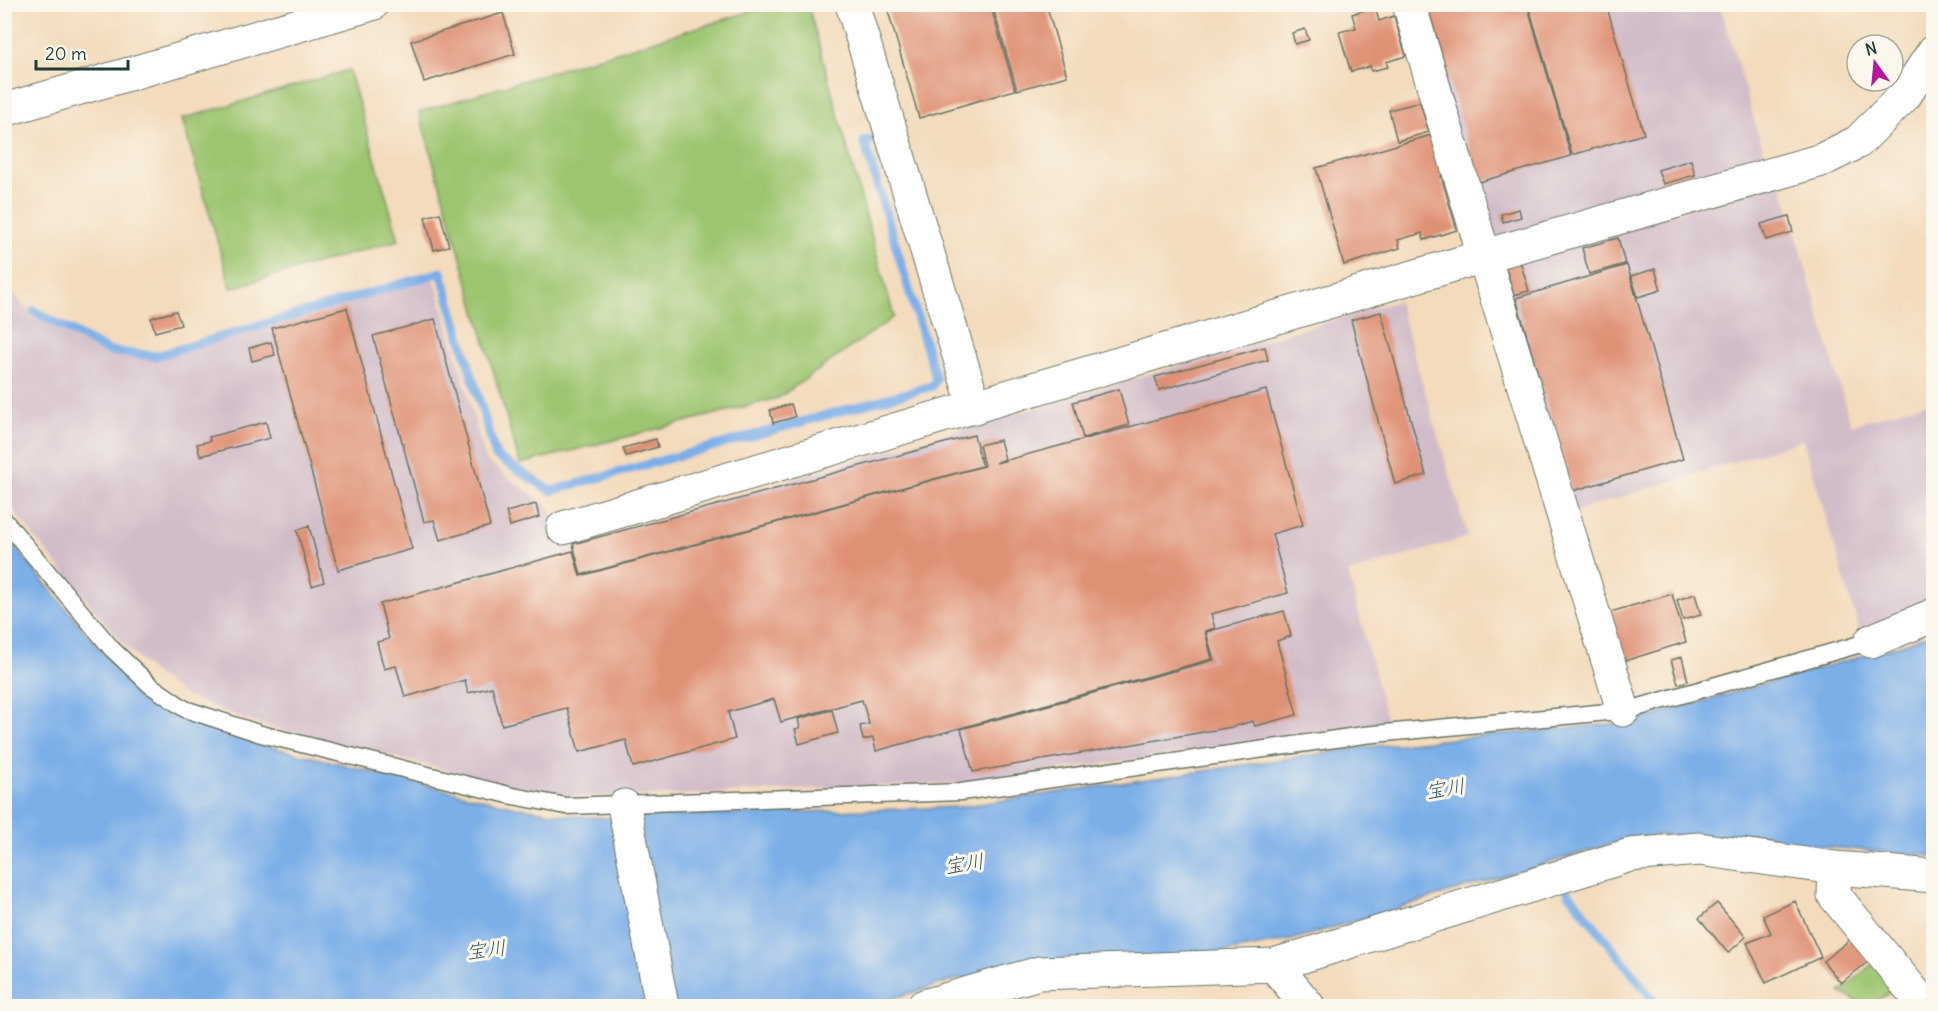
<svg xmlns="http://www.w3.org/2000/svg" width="1938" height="1011" viewBox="0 0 1938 1011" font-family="Delius,'Klee One',sans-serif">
  <rect width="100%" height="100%" fill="#fbf7ec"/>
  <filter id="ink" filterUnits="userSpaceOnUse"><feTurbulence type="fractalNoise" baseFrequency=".0167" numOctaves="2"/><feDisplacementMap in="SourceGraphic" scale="12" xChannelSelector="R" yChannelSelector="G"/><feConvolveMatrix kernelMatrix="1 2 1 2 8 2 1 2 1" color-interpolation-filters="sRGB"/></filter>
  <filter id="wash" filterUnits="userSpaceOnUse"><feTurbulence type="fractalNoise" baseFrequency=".008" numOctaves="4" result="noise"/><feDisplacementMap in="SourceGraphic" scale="24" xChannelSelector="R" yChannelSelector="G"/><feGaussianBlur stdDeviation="1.35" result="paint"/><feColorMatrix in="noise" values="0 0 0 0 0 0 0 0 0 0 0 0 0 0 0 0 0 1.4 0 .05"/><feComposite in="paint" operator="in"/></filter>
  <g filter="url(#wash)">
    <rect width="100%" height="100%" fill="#f3dbbc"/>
    <path fill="#d1bdc9" d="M1420 5H1720L1768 166 1499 239 1487 233Z
      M1781 182 1851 425 1933 401V603L1860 632 1803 440 1573 512 1501 264Z
      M434 277 486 461 551 509 562 547 1398 301 1468 537 1348 573 1388 725 961 783 623 797 568 796 519 787 260 725 186 696 156 675 121 642 5 501 4 282 30 314 107 353 158 360Z"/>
    <path fill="#9dc570" stroke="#5e8152" stroke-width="1.5" d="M775 4 808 5 894 317 778 398 520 464 419 112Z
      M349 70 399 240 231 288 182 119Z
      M1875 962 1897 987 1877 1001 1864 1005 1840 992Z"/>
    <path fill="#7bafe8" stroke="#4d768e" stroke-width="1.5" d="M4 534 103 653 142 690 184 718 260 744 511 806 564 815 606 818 959 807 1366 747 1630 722 1894 647 1933 633V856L1695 836 1660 835 1630 838 1291 940 1225 952 961 978 867 1006H5Z"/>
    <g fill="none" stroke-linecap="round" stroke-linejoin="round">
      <path stroke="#7bafe8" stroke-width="9" d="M34 311 108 351 156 356 441 272 496 456 551 491 932 386 936 379 864 141 876 139
        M1568 892 1658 1006"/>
    </g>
    <g id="blocks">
      <path fill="#df9175" d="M886 4H990L1015 90 919 118Z
        M992 4H1046L1067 76 1017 90Z
        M1427 4H1527L1571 156 1479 182Z
        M1528 4H1606L1644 134 1572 155Z
        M1375 7 1379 21 1394 16 1406 56 1386 62 1388 67 1371 71 1370 66 1351 72 1339 32 1356 28 1352 14Z
        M503 13 515 54 424 82 411 41Z
        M1305 29 1309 40 1295 44 1292 33Z
        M1420 102 1429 132 1397 141 1389 110Z
        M1435 134 1446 174 1441 176 1457 230 1424 240 1422 233 1398 240 1400 248 1344 265 1316 168Z
        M1691 160 1695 175 1663 184 1658 170Z
        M1519 209 1521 217 1503 222 1501 214Z
        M440 213 449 246 434 250 425 217Z
        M1789 216 1793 232 1766 240 1761 224Z
        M1618 238 1625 264 1589 274 1582 248Z
        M1520 261 1529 291 1514 295 1505 265Z
        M1627 265 1683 459 1572 491 1516 298Z
        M1655 269 1661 290 1638 297 1631 276Z
        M347 308 412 549 338 570 272 328Z
        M176 311 181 325 155 332 151 318Z
        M1381 312 1426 475 1395 484 1351 320Z
        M435 319 490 526 440 540 434 520 424 522 373 336Z
        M271 342 275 355 252 361 249 348Z
        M1265 347 1268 360 1159 390 1155 377Z
        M1119 389 1129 425 1083 438 1073 402Z
        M1266 390 1303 525 1272 534 1288 593 1211 614 1215 628 1205 631 1212 659 876 751 873 738 863 740 860 726 869 724 862 700 781 722 774 699 728 712 735 739 633 767 626 740 579 752 567 708 502 725 492 687 468 693 465 680 405 697 396 666 384 669 377 642 389 639 380 604 573 551 580 576 984 466 979 445 1000 440 1005 459 996 463Z
        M791 404 795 417 773 423 770 410Z
        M266 422 270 438 200 456 197 444 210 441 209 437Z
        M974 435 982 466 581 575 573 544Z
        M656 439 658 447 626 456 623 448Z
        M536 504 539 517 510 526 506 512Z
        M309 526 324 582 312 586 297 530Z
        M1672 594 1686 642 1621 662 1607 613Z
        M1695 594 1701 615 1683 620 1677 600Z
        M1284 611 1291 636 1277 641 1297 715 1255 726 1253 721 1232 727 973 772 961 729 1214 660 1206 632Z
        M1682 657 1688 681 1678 684 1671 660Z
        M832 710 838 733 799 744 795 729 800 728 798 719Z
        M1795 901 1821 957 1766 983 1747 943 1771 933 1763 916Z
        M1717 903 1746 937 1728 953 1699 918Z
        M1851 939 1869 961 1841 983 1823 961Z"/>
    </g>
  </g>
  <g filter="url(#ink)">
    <use href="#blocks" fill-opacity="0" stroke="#697464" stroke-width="1.5"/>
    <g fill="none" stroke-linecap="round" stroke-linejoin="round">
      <defs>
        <path id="service" d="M4 520 112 649 150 685 185 709 261 734 513 796 566 806 961 792 1364 735 1629 710 1871 641"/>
        <path id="minor" d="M852 4 975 408
          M1409 4 1484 256 1623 710
          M4 110 372 4
          M563 528 1484 256 1822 160 1858 142 1905 95 1934 51
          M1871 641 1934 615
          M624 806 662 1006
          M1835 868 1834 895 1925 1006
          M1274 965 1308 1006
          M924 1006 1039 973 1274 965 1630 855 1699 849 1835 868 1934 876"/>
      </defs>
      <use href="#service" stroke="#697464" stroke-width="19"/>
      <use href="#minor" stroke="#697464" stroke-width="35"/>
      <use href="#service" stroke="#fff" stroke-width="16"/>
      <use href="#minor" stroke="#fff" stroke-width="33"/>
    </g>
  </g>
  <g text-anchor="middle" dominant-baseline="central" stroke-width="6" stroke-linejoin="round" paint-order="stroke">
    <g font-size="20" font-style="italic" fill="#365a61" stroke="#fbf7ec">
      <text transform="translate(1445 788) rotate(-9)">宝川</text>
      <text transform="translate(964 863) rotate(-9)">宝川</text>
      <text transform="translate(486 949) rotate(-7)">宝川</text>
    </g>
  </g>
  <rect width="1938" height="1011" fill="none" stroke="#fbf7ec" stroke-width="24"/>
  <g transform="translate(1875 63) rotate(345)"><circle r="28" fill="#fbf7ec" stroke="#a3ada2" stroke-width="1.5"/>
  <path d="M0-4.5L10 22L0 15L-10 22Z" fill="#b5179e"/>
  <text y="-9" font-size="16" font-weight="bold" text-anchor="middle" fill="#1f3d34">N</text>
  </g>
  <path d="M36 60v9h92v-9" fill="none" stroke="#1f3d34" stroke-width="3"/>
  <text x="45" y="60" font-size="18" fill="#1f3d34" stroke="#fbf7ec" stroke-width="4.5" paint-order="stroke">20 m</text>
</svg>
